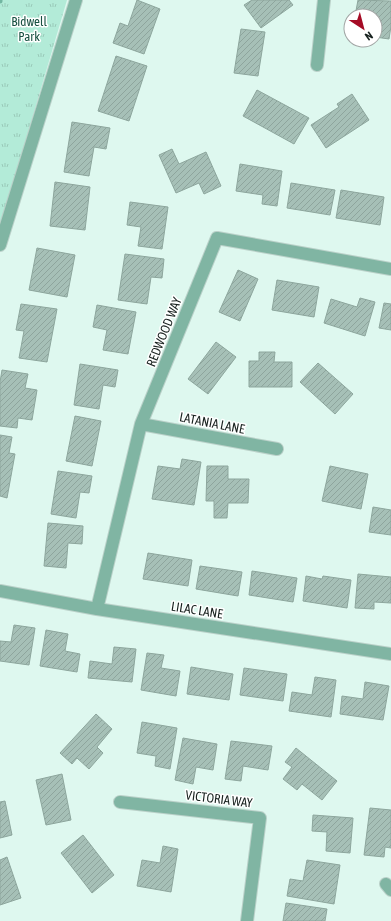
<svg xmlns="http://www.w3.org/2000/svg" width="391" height="921" viewBox="0 0 391 921" font-family="'Asap Condensed',sans-serif">
  <defs>
    <pattern id="park-tufts" width="24" height="20" patternUnits="userSpaceOnUse"><rect width="24" height="20" fill="#b3ebd8"/><path d="M3 7l-1-3M5 7V3M7 7l1-3M15 17l-1-3M17 17v-4M19 17l1-3" fill="none" stroke="#99c9b9"/></pattern>
    <pattern id="building-hatch" width="6" height="6" patternUnits="userSpaceOnUse"><rect width="6" height="6" fill="#a6c0b7"/><path d="M-1 1l2-2M0 6l6-6M5 7l2-2" fill="none" stroke="#8ea59d"/></pattern>
  </defs>
  <rect width="100%" height="100%" fill="#def8ef"/>
  <path fill="url(#park-tufts)" d="M0 0H67L0 228Z"/>
  <g fill="none" stroke-linecap="round" stroke-linejoin="round">
    <path stroke="#72b6a1" stroke-width="5" d="M0 1V0"/>
  </g>
  <path fill="url(#building-hatch)" stroke="#8da69d" d="M137 0 160 9 144 54 113 43 120 23 128 26Z
    M252 0H289L293 5 261 28 244 5Z
    M358 0 391 1V26L389 39 375 37V16H355Z
    M241 29 265 32 258 76 234 73Z
    M116 56 147 66 129 121 98 111Z
    M257 90 309 118 294 144 243 116Z
    M352 94 369 120 326 148 311 125 339 107 337 104Z
    M72 122 110 128 106 149 94 147 89 176 64 172Z
    M172 149 179 164 206 152 221 186 204 194 199 183 176 193 159 155Z
    M240 164 282 171 277 206 262 204 263 195 236 191Z
    M55 182 90 187 85 230 50 226Z
    M291 183 335 190 330 215 287 208Z
    M341 190 384 197 380 225 336 218Z
    M130 202 168 207 162 249 138 246 141 227 127 225Z
    M37 248 75 255 67 297 29 290Z
    M125 254 164 259 162 278 151 277 147 304 118 300Z
    M238 270 258 279 240 321 219 312Z
    M277 280 319 287 314 317 272 310Z
    M360 298 375 302 365 336 324 323 331 299 357 307Z
    M384 303 391 304V330L379 328Z
    M21 304 57 309 47 362 19 358 24 331 16 330Z
    M97 305 136 312 128 354 103 350 107 330 93 327Z
    M216 342 236 357 208 394 188 379Z
    M259 352H275L274 362H292V387H249V361H259Z
    M318 363 353 394 335 414 300 382Z
    M80 364 118 370 115 387 103 385 99 409 74 405Z
    M2 370 28 374 25 388 37 390 32 420 18 418 17 428 0 426V382Z
    M75 416 101 421 92 466 66 461Z
    M0 435 12 437 9 453 15 454 7 498 0 496Z
    M182 459 201 462 194 505 152 499 158 466 180 469Z
    M207 466H228V479H249L248 503H228L227 518H214V501H206Z
    M330 466 368 474 361 509 322 501Z
    M58 471 92 476 89 493 80 492 76 518 51 514Z
    M373 507 391 510V535L369 532Z
    M48 523 83 526 82 544 68 543 66 568 44 566Z
    M148 553 192 560 188 586 143 579Z
    M200 566 242 572 238 596 196 589Z
    M252 571 297 578 293 602 249 595Z
    M358 574 391 577V603L374 602V609L355 608Z
    M306 576 322 579 323 576 351 580 347 608 303 601Z
    M14 625 35 628 29 665 0 661V641L11 642Z
    M46 630 68 634 65 651 80 654 77 672 40 666Z
    M114 647 136 649 132 682 88 678 90 661 112 664Z
    M147 653 164 655 161 668 180 671 176 696 141 690Z
    M191 667 233 674 229 700 187 694Z
    M244 668 287 674 283 701 240 695Z
    M315 677 336 680 331 717 289 711 292 692 312 695Z
    M365 682 389 686 383 720 340 714 342 696 363 699Z
    M96 714 112 729 97 747 103 753 89 769 77 758 72 764 60 753Z
    M142 722 177 728 170 769 155 766 156 756 137 753Z
    M183 738 217 744 213 770 196 767 193 784 175 780Z
    M231 741 272 746 268 770 243 766 241 781 225 779Z
    M296 748 337 781 322 800 302 784 297 790 283 779 292 767 285 762Z
    M62 774 71 820 46 825 36 780Z
    M5 801 12 835 0 838V802Z
    M370 808 391 810V848L385 847 384 857 364 855Z
    M313 815 353 818 350 853 326 851 327 832 312 831Z
    M83 835 114 875 92 893 61 853Z
    M163 846 178 849 171 892 137 886 142 860 160 863Z
    M7 857 21 898 0 905V860Z
    M307 860 340 865 334 904 287 896 290 879 303 881Z
    M286 903 327 909 325 921H283Z"/>
  <g fill="none" stroke-linecap="round" stroke-linejoin="round">
    <defs>
      <path id="minor" d="M317 65 324 0
        M141 424 277 449
        M0 591 97 609 391 654
        M97 609 141 424 217 238 391 269
        M120 802 260 818 247 921
        M386 884 391 890"/>
      <path id="tertiary" d="M0 245 76 0"/>
    </defs>
    <use href="#minor" stroke="#bad1c9" stroke-width="14"/>
    <use href="#tertiary" stroke="#bad1c9" stroke-width="14"/>
    <use href="#minor" stroke="#80b5a3" stroke-width="12"/>
    <use href="#tertiary" stroke="#80b5a3" stroke-width="12"/>
  </g>
  <g text-anchor="middle" dominant-baseline="central" stroke-width="3" stroke-linejoin="round" paint-order="stroke">
    <g font-size="13" fill="#195142" stroke="#fff">
      <text x="29" y="21">Bidwell<tspan x="29" dy="15">Park</tspan></text>
    </g>
    <g font-size="13" fill="#17211e" stroke="#fff">
      <text transform="translate(164 332) rotate(-68)">REDWOOD WAY</text>
      <text transform="translate(212 423) rotate(11)">LATANIA LANE</text>
      <text transform="translate(197 610) rotate(9)">LILAC LANE</text>
      <text transform="translate(219 799) rotate(7)">VICTORIA WAY</text>
    </g>
  </g>
  <g transform="translate(363 28) rotate(144)"><circle r="19" fill="#ffffff" stroke="#a2a6a5"/>
  <path d="M0-3L7 15L0 10L-7 15Z" fill="#a50b25"/>
  <text y="-6" font-size="11" font-weight="bold" text-anchor="middle" fill="#17211e">N</text>
  </g>
</svg>
